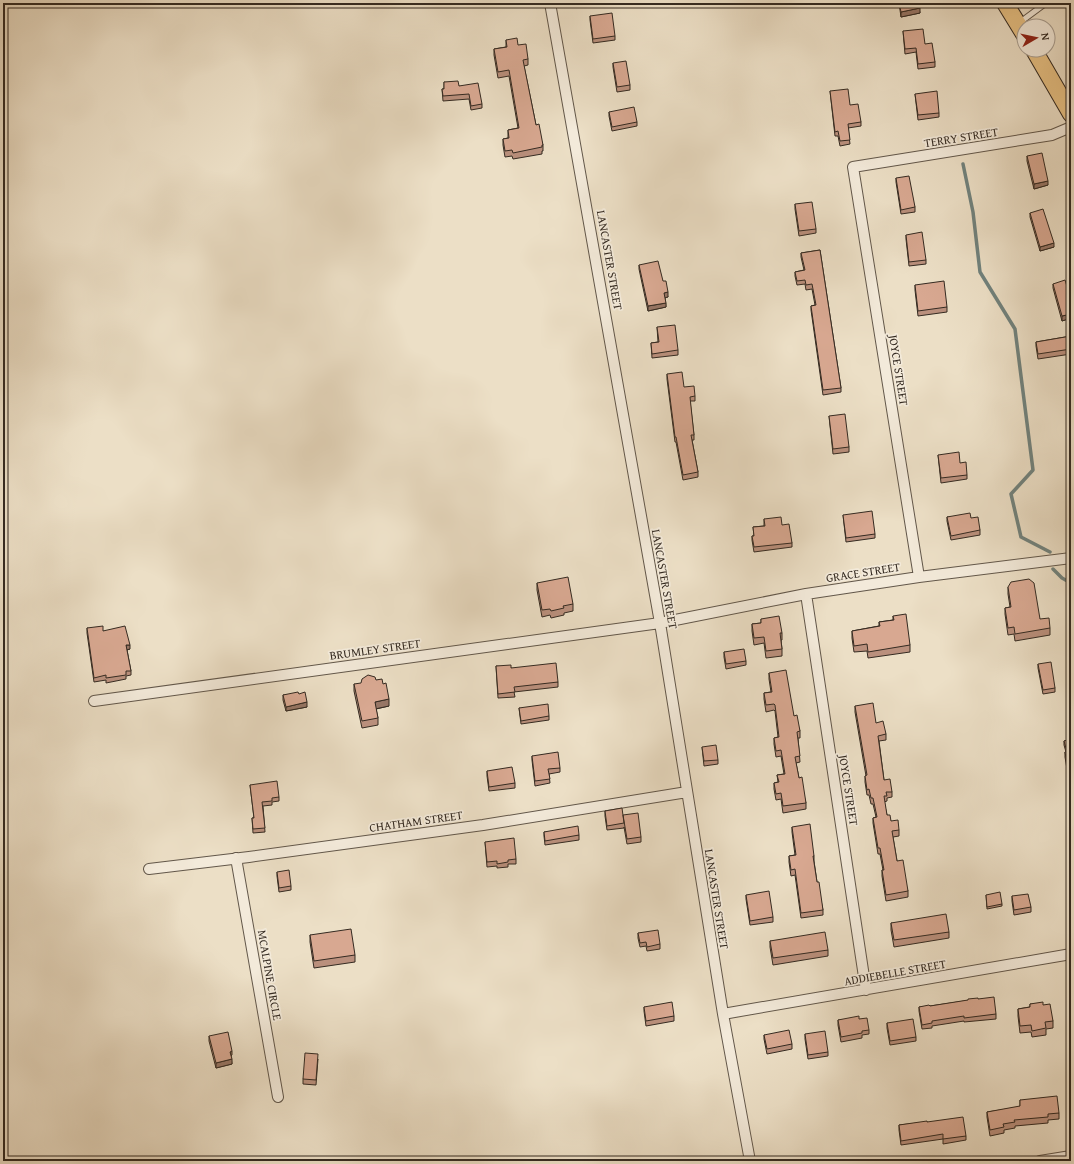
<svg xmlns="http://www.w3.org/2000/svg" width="1074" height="1164" viewBox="0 0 1074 1164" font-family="'Gentium Book Plus',serif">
  <rect width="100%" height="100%" fill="#ecdfc6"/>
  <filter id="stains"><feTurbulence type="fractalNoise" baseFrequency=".005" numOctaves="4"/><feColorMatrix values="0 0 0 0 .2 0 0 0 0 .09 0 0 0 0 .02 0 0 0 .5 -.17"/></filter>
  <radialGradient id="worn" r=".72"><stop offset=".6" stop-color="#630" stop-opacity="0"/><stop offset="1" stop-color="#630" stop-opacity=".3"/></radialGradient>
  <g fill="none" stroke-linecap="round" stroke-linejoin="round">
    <path stroke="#71827d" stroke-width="3.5" d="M963 164 973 212 980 272 1015 329 1033 470 1011 494 1021 537 1050 552
      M1053 569 1062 578 1071 583"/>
    <defs>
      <path id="lane" d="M1019 23 1046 3"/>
      <path id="street" d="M550 3 660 623 723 1014 750 1161
        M919 577 853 167 1052 135 1071 127
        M806 594 866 990
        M94 701 660 623 806 594 919 577 1071 558
        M236 858 278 1097
        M149 869 249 857 483 825 687 792
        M723 1014 1071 954
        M1040 1161 1071 1156"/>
      <path id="primary" d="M1005 3 1024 34
        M1034 50 1071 114"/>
    </defs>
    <use href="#lane" stroke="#62574a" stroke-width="7"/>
    <use href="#street" stroke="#62574a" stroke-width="12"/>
    <use href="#primary" stroke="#342a21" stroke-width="18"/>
    <use href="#lane" stroke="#f3eada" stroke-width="5"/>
    <use href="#street" stroke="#f3eada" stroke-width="10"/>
    <use href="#primary" stroke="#e6c083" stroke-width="16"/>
  </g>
  <path fill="#ba907d" stroke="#342a21" d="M899 3H918L920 13 901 17Z
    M590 16 615 36V40L593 43 590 20Z
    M903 31 925 44 935 62V67L918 69 916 52 905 54Z
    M506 40 518 45 528 59V65L524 66 536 125 543 145V151H542V154L513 159 512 156 505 157 503 145V139L508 138V130L518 128 509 76 498 78 494 55V49L506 47Z
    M613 63 630 85V90L617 92 613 67Z
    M444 82 459 86 482 104V108L471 110 469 99 443 101 442 89H444Z
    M830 91 850 105 861 122V126L848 128 850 144 840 146 838 136H835Z
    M915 94 939 113V117L918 120Z
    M609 112 637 122V126L612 131 609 116Z
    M1027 156 1048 185 1034 189 1027 161Z
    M896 178 915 207V212L901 214 896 182Z
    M795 204 816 229V233L799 236 795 209Z
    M1030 213 1054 247 1040 251 1030 217Z
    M906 235 926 260V264L909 266 906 239Z
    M820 250 841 388V392L823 395 811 310V306L815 305 812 289 806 290 805 284 797 285 795 276V272L804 270 801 257V253Z
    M639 265 663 281 668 297H665L666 307 648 311 639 269Z
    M1053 284 1069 293 1071 292V318L1062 321 1053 288Z
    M915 285 947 307V312L918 316 915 290Z
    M657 327 678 350V355L652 358 651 343 658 342Z
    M1071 336V354L1038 359 1036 346V342Z
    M667 374 695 396V401H690L694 435V440H692L698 472V477L683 480 676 442H675L667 379Z
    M829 416 849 447V452L833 454Z
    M938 455 967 475V479L941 483Z
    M843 515 875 534V538L846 542Z
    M947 517 971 518 980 530V535L951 540 947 521Z
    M764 519 782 525 792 543V547L754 552 752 540V536H754L753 527 764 526Z
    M537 583 573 604V611L564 613V615L551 618 550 615 542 617 537 590Z
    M1008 587 1040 619 1050 628V635L1015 641 1014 634 1008 635 1005 614V608L1010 607 1008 594Z
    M893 616 910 645V652L868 658 867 651 854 652 852 638V631L879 626V622L893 620Z
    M761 619 782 633V640H781L782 649V656L766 658 764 643 754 645 752 631V624L761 623Z
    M87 628 103 631 130 649 127 650 131 671V675L126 676V679L106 683V680L94 682 87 633Z
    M724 652 746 661V665L726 669 724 657Z
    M1038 664 1055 688V692L1043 694 1038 668Z
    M496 666 511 668 558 682V687L514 692 515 697 498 698Z
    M769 673 794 716 800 731V738H798L800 762 796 763 799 778 806 803V809L783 813 781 799 776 800 774 789V783L778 782 777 775 784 774 781 756 776 757 774 744V738L778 737 775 711 774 710 766 712 764 699V693L771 692 769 679Z
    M354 684 389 706 376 709 378 718V725L362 728 354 691Z
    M299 694 307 707 286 711 283 700V695Z
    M855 706 876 723 886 734V740L879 741 884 780 892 792V797L887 798V801L884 802 887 815 891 821 899 830V836L893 837 897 861 908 891V897L886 901 882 876V870H883L880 854H878L873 823V818L876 817 873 804H871L869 795H867L865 782V776H866L855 712Z
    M519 708 549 716V720L521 724Z
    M1071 739V778L1070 774 1068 775 1065 757V752H1066L1064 745V741Z
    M702 747 718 760V764L704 766Z
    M532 756 560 768V772L549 774 550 783 535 786 532 760Z
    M487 771 515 783V788L489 791 487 776Z
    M250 785 279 797V801L272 802V805L263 806 265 832 253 833 252 818H254Z
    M605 811 623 816 641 837V842L627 844 624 827V828L607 830 605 816Z
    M1067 824H1071V857L1067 831Z
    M792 827 814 856V861L817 882 823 910V915L801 918 795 875 791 876 789 862V856L795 855 792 832Z
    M544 832 579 835V840L545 845 544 836Z
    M485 842 516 859V864H508V867L497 868V866L487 867Z
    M277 872 291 886V890L279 892 277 876Z
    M746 895 773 917V922L750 925 746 899Z
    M986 895 1002 904V906L987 909Z
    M1068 895H1071V915H1070L1068 902Z
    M1012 896 1031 907V912L1014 915 1012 901Z
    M891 923 949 932V938L894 947 891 930Z
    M638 933 660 944V949L647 951 646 946 640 947 638 938Z
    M310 935 355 955V962L314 968 310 942Z
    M770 941 828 950V956L773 965 770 947Z
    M1069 979H1071V994L1069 983Z
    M978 999 996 1014V1019L964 1022V1021L932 1026V1028L922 1029 919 1011V1007L930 1006Z
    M1030 1004 1043 1005 1053 1021V1028L1046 1029V1035L1032 1037 1031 1032 1020 1033 1018 1016V1009L1030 1007Z
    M644 1007 674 1016V1021L646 1026 644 1011Z
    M859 1019 869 1030V1034L862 1035V1038L841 1042 838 1025V1020Z
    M887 1023 916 1037V1041L890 1045 887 1028Z
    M805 1034 828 1052V1056L808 1059 805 1039Z
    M764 1035 792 1044V1049L767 1054 764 1039Z
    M209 1036 232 1055 231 1056 232 1064 216 1068 209 1041Z
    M318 1059 316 1085 303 1084V1079Z
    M1020 1100 1059 1113V1119L1048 1120V1123L1015 1126V1128L1004 1130V1133L990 1136 987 1117V1112L1020 1107Z
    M927 1122 966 1136V1140L943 1144V1139L901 1145 899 1130V1125Z"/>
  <path fill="#977666" stroke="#342a21" d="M920 8V13L901 17V12Z
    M1048 181V185L1034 189V184Z
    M1054 243V247L1040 251V247Z
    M668 292V297L664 298V293Z
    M666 303V307L648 311V306Z
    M1071 314V318L1062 321V316Z
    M126 645H130V649L126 650Z
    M389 699V706L375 709V702Z
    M307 702V707L286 711V707Z
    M1068 770H1070V774L1068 775Z
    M232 1051V1055L230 1056V1052Z
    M232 1059V1064L216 1068V1063Z"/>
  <path fill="#d8a891" stroke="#342a21" d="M899 3H918L920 8 901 12Z
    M612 13 615 36 593 39 590 16Z
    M923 29 925 44 932 43 935 62 918 64 916 48 905 49 903 31Z
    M517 38 518 45 526 44 528 59 523 60 536 125 539 124 543 145H542V147L513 153 512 150 505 151 503 139 509 138 508 130 519 128 509 70 498 72 494 49 507 47 506 40Z
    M626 61 630 85 617 87 613 63Z
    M458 81 459 86 478 83 482 104 471 106 469 94 443 96 442 89H444V82Z
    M848 89 850 105 858 104 861 122 848 124 850 140 840 141 838 131 835 132 830 91Z
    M937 91 939 113 918 115 915 94Z
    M634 107 637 122 612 127 609 112Z
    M1042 153 1048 181 1034 184 1027 156Z
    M909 176 915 207 901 210 896 178Z
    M812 202 816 229 799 231 795 204Z
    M1043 209 1054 243 1040 247 1030 213Z
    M922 232 926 260 909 262 906 235Z
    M820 250 841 388 823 390 811 306 816 305 812 284 806 285 805 280 797 281 795 272 805 270 801 253Z
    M658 261 663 281H666L668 292 664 293 666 303 648 306 639 265Z
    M1065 280 1069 293 1071 292V314L1062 316 1053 284Z
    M944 281 947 307 918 311 915 285Z
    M675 325 678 350 652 354 651 343 659 342 657 327Z
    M1071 336V349L1038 354 1036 342Z
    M682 372 684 387 694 386 695 396 690 397 694 435H691L698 472 683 475 676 437H675L667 374Z
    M845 414 849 447 833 449 829 416Z
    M959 452 960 463 966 462 967 475 941 478 938 455Z
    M872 511 875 534 846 538 843 515Z
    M970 513 971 518 978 517 980 530 951 536 947 517Z
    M781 517 782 525 789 524 792 543 754 547 752 536H754L753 527 765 526 764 519Z
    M568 577 573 604 563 606 564 608 551 611 550 609 542 610 537 583Z
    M1029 579 1034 583 1040 619 1049 618 1050 628 1015 634 1014 627 1008 628 1005 608 1011 607 1008 587 1011 582Z
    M906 614 910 645 868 652 867 644 854 646 852 631 880 626 879 622 894 620 893 616Z
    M779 616 782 633H780L782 649 766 651 764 637 754 638 752 624 761 623V619Z
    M103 626V631L125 626 130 645H126L131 671H126V675L106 678V675L94 678 87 628Z
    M744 649 746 661 726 664 724 652Z
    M1051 662 1055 688 1043 690 1038 664Z
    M556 663 558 682 514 687 515 692 498 694 496 666 511 665V668Z
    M786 670 794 716 797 715 800 731 797 732 800 756 795 757 799 778 802 777 806 803 783 806 781 793 776 794 774 783 779 782 777 775 785 774 781 750 776 751 774 738 779 737 775 705 774 704 766 705 764 693 772 692 769 673Z
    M368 675 375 677 376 680 382 679 383 684 386 683 389 699 375 702 378 718 362 721 354 684 361 683 362 679Z
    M298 692 299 694 305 692 307 702 286 707 283 695Z
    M873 703 876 723 883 721 886 734 878 736 884 780 890 779 892 792H886L887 796H884L887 815H890L891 821 898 820 899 830 892 831 897 861 903 860 908 891 886 895 882 870H884L880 848H878L873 818 877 817 873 798H871L869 789 867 790 865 776 867 775 855 706Z
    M548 704 549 716 521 721 519 708Z
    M1071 739V773L1070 770H1068L1065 752H1067L1064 741Z
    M716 745 718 760 704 761 702 747Z
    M558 752 560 768 548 769 550 779 535 781 532 756Z
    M512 767 515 783 489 787 487 771Z
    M277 781 279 797 272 798V801L262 802 265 828 253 829 252 818H254L250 785Z
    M622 808 624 823 607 826 605 811Z
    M638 813 641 837 627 839 623 815Z
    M810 824 814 856H813L817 882H819L823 910 801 913 795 869 791 870 789 856 796 855 792 827Z
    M1067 824H1071V850Z
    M578 826 579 835 545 841 544 832Z
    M514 838 516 859 508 860V862L497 864V861L487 862 485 842Z
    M289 870 291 886 279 888 277 872Z
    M769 891 773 917 750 921 746 895Z
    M1000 892 1002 904 987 907 986 895Z
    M1028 894 1031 907 1014 910 1012 896Z
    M1068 895H1071V909H1070Z
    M946 914 949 932 894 940 891 923Z
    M351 929 355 955 314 961 310 935Z
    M658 930 660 944 647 947 646 942 640 943 638 933Z
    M825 932 828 950 773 958 770 941Z
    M1069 979H1071V990Z
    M994 997 996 1014 964 1018V1016L932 1021V1023L922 1025 919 1007 929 1005 930 1006 968 1000V999L978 998V999Z
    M672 1002 674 1016 646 1021 644 1007Z
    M1043 1002V1005L1050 1004 1053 1021 1045 1022 1046 1028 1032 1031 1031 1025 1020 1026 1018 1009 1030 1007V1004Z
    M859 1016V1019L867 1018 869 1030 862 1031V1033L841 1037 838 1020Z
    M913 1019 916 1037 890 1041 887 1023Z
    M789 1030 792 1044 767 1049 764 1035Z
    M825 1031 828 1052 808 1055 805 1034Z
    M228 1032 232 1051 230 1052 232 1059 216 1063 209 1036Z
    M305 1053 318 1054 316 1080 303 1079Z
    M1057 1096 1059 1113 1048 1114V1117L1014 1120 1015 1122 1003 1124 1004 1127 990 1130 987 1112 1020 1106V1100Z
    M963 1117 966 1136 943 1139V1134L901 1141 899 1125 927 1121V1122Z"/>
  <g text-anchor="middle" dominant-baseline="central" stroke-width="3.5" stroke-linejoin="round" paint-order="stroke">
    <g font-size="12" fill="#342a21" stroke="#f3eada">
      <text transform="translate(961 137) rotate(-9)">TERRY STREET</text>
      <text transform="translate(610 260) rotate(80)">LANCASTER STREET</text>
      <text transform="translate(899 370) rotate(81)">JOYCE STREET</text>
      <text transform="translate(863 572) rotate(-9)">GRACE STREET</text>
      <text transform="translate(665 579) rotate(80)">LANCASTER STREET</text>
      <text transform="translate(375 649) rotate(-8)">BRUMLEY STREET</text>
      <text transform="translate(849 790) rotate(81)">JOYCE STREET</text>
      <text transform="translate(416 821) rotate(-8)">CHATHAM STREET</text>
      <text transform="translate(717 899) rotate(81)">LANCASTER STREET</text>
      <text transform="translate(895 972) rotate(-10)">ADDIEBELLE STREET</text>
      <text transform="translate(270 975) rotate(80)">MCALPINE CIRCLE</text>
    </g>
  </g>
  <rect width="1074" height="1164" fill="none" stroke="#ecdfc6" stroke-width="16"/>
  <rect x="4" y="4" width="1066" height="1156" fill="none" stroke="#342a21" stroke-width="2"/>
  <rect x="8" y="8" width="1058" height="1148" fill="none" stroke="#342a21"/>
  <g transform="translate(1036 38) rotate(81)"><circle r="19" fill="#f3eada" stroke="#a79d90"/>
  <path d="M0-3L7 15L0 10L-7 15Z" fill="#8f2418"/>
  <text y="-6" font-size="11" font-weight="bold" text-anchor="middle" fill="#342a21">N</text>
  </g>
  <rect width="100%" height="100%" filter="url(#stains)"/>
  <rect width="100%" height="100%" fill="url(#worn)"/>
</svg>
